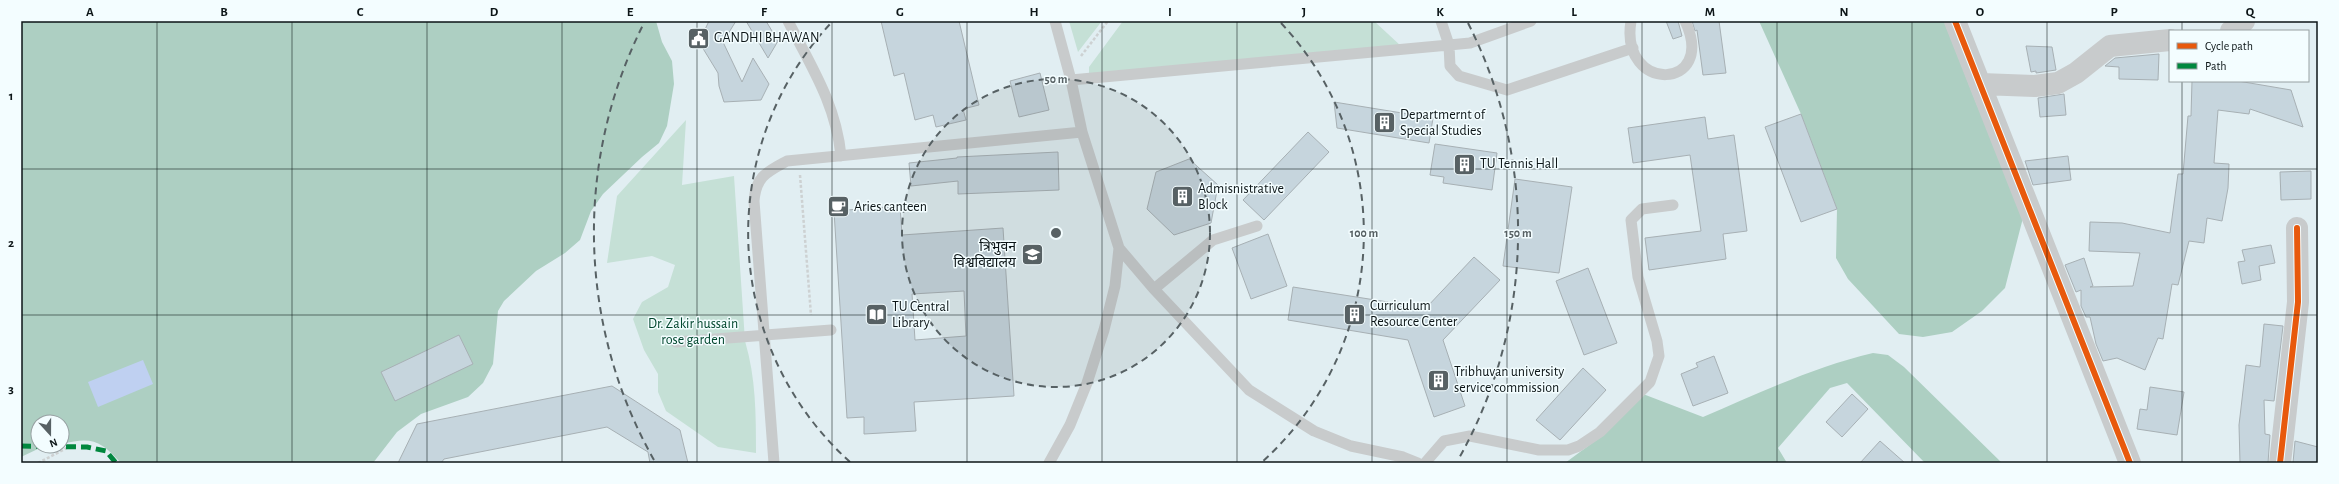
<svg xmlns="http://www.w3.org/2000/svg" width="2339" height="484" viewBox="0 0 2339 484" font-family="'Alegreya Sans','Noto Sans Devanagari',sans-serif">
  <rect width="100%" height="100%" fill="#e1eef2"/>
  <path fill="#c5e0d6" d="M1069 21H1102L1078 52Z
    M1123 21H1374L1401 46 1089 81V67Z
    M686 120 682 185 734 176 745 341C756 378 756 415 756 453L718 447 666 411 658 392V374L644 350 633 319 642 302 668 287 675 265 652 256 607 263 617 196Z"/>
  <path fill="#adcfc2" d="M21 21H656L662 42 672 61 674 84 667 126 659 143 642 157 603 194 591 211 580 240 565 253 536 271 504 301 498 311 493 364 483 383 468 397 421 414 397 432 373 463H121C101 441 92 436 62 444V422H38V446H49L42 447 21 457Z
    M1759 21H1944L1977 105 2025 210 2005 288 1982 311 1952 332 1923 337 1899 334 1848 279 1836 258 1837 209 1801 114Z
    M1873 353 1888 355 1904 367 2002 463H1925L1847 383 1830 388 1778 448 1787 463H1565L1599 438 1643 394 1703 417C1759 393 1814 367 1873 353Z"/>
  <path fill="#bfd0f1" d="M143 360 153 384 98 407 88 382Z"/>
  <path fill="#c6d5dd" stroke="#a7b0b4" fill-rule="evenodd" d="M709 21H736L723 42 742 82 753 58 769 84 761 100 724 102 719 86 718 73 699 42Z
    M746 21H766L778 41 768 58Z
    M881 21H959L979 105 963 109 966 120 936 127 933 115 915 120 904 73 894 76Z
    M1666 21H1678L1682 36 1673 39Z
    M1692 21H1719L1726 73 1703 75 1697 30 1695 31Z
    M2026 46 2052 47 2056 70 2036 73V71L2031 72Z
    M2159 54 2158 80 2119 79V67L2105 66 2115 58Z
    M1040 73 1049 110 1019 117 1010 81Z
    M2192 81H2238L2291 90 2303 127 2250 109 2249 114 2218 110 2214 163 2229 164 2228 188 2222 221 2207 218 2204 243 2189 241 2178 285 2172 284 2163 339 2158 338 2145 370 2117 358 2103 361 2096 344 2090 317H2086L2081 306V290L2076 292 2065 265 2084 258 2093 286 2090 287 2133 286 2140 253 2089 251 2090 222 2122 223 2170 233 2178 174H2183L2188 116H2191Z
    M2064 94 2066 115 2040 117 2038 98Z
    M1334 102 1433 118 1429 143 1337 128Z
    M1801 114 1837 209 1801 222 1765 127Z
    M1705 117 1708 139 1734 135 1747 231 1723 234 1726 259 1649 270 1645 238 1701 231 1690 155 1633 163 1628 128Z
    M1308 132 1329 152 1264 220 1243 200Z
    M1435 144 1497 153 1492 190 1443 183 1444 177 1430 175Z
    M1058 152 1059 190 958 194V181L911 186 909 163 957 158V157Z
    M2068 156 2071 180 2033 185 2025 161Z
    M1189 159 1218 185 1211 223 1174 235 1147 209 1156 172Z
    M2311 171V199L2281 200 2280 172Z
    M1515 179 1572 187 1559 273 1503 266Z
    M900 206 902 235 1003 228 1014 396 914 402 916 431 864 434V417L847 418 834 211ZM964 291 966 336 915 340 912 294Z
    M1268 234 1287 286 1251 299 1232 248Z
    M2271 245 2275 263 2259 266 2261 280 2242 284 2238 262 2245 261 2242 250Z
    M1474 257 1500 280 1443 340 1465 406 1434 417 1408 340 1288 320 1293 287 1426 308Z
    M1588 268 1617 343 1584 355 1556 281Z
    M2264 324 2283 326 2274 401 2264 400 2265 434 2270 435 2268 463H2240L2239 425 2246 365 2260 367Z
    M459 335 473 364 395 401 381 372Z
    M1714 356 1728 393 1693 406 1681 374 1698 367 1696 363Z
    M1583 368 1606 390 1560 440 1536 420Z
    M612 386 680 430 688 463H650L648 452 607 427 444 459 441 463H398L417 424Z
    M2150 387 2184 392 2177 435 2137 429 2140 409 2147 410Z
    M1852 394 1868 409 1842 437 1826 422Z
    M1880 441 1905 463H1860Z
    M2295 441 2318 447V463H2293Z"/>
  <g fill="none" stroke-linecap="round" stroke-linejoin="round">
    <path stroke="#cdd1d2" stroke-width="2.5" stroke-dasharray="3 2" stroke-linecap="butt" d="M1081 56 1108 21
      M800 175 811 315
      M38 463 67 448"/>
    <path stroke="#c8cbcc" stroke-width="11" d="M788 21C811 66 836 104 841 156
      M1531 21 1470 43 1449 45 1450 66 1459 76 1507 90 1633 48
      M1631 21C1619 94 1718 91 1685 21
      M1071 80 1449 45 1441 21
      M1119 248 1153 288 1249 390 1314 431 1351 446 1403 457 1418 463
      M1154 289 1213 240 1257 226
      M676 342 831 330
      M774 463 754 201C756 176 767 172 787 161L1082 132
      M1049 463 1070 425 1087 383 1104 330 1115 286 1119 248 1082 132 1071 80 1055 21
      M1425 463 1444 441 1470 436 1539 450H1568L1579 446 1600 432 1650 382 1659 356 1657 341 1638 277 1631 220 1642 209 1673 205"/>
    <path stroke="#c8cbcc" stroke-width="22" d="M1955 21 2130 463
      M2231 31 2244 21
      M1981 84 2035 86 2058 83 2076 73 2110 46 2170 40
      M2280 463 2298 302 2297 228"/>
    <path stroke="#00873e" stroke-width="5" stroke-dasharray="10 5" stroke-linecap="butt" d="M21 446 87 447 106 451 116 463"/>
    <defs>
      <path id="cycleway" d="M1955 21 2130 463
        M2280 463 2298 302 2297 228"/>
    </defs>
    <use href="#cycleway" stroke="#f3fdff" stroke-width="8"/>
    <use href="#cycleway" stroke="#e8590c" stroke-width="6"/>
  </g>
  <path fill="none" stroke="#0c1517" stroke-width="1" stroke-opacity="0.55" d="M157 21V463M292 21V463M427 21V463M562 21V463M697 21V463M832 21V463M967 21V463M1102 21V463M1237 21V463M1372 21V463M1507 21V463M1642 21V463M1777 21V463M1912 21V463M2047 21V463M2182 21V31M2182 81V463M21 169H2318M21 315H2318"/>
  <circle cx="1056" cy="233" r="154" fill="#576164" fill-opacity=".12"/>
  <g fill="none" stroke="#576164" stroke-width="2" stroke-dasharray="7 5">
    <circle cx="1056" cy="233" r="154"/>
    <path d="M850 462A308 308 0 0 1 831 23M1281 23A308 308 0 0 1 1262 462"/>
    <path d="M654 460A462 462 0 0 1 644 23M1468 23A462 462 0 0 1 1458 460"/>
  </g>
  <defs>
    <symbol id="civic-square" viewBox="-11 -11 22 22"><rect x="-9" y="-9" width="18" height="18" rx="4" fill="#576164" stroke="#f3fdff"/><path d="M-.6-6.5H3V-4.5H.6V-3L4-1V1h2V6H-6V1h2V-1L-.6-3ZM-1.2 2.5V6h2.4V2.5Z" fill="#fff"/></symbol>
    <symbol id="building-square" viewBox="-11 -11 22 22"><rect x="-9" y="-9" width="18" height="18" rx="4" fill="#576164" stroke="#f3fdff"/><path d="M-4-6H4V6H1V3H-1V6H-4ZM-2.5-4.3h1.7v1.8h-1.7ZM.8-4.3h1.7v1.8H.8ZM-2.5-1h1.7V.8h-1.7ZM.8-1h1.7V.8H.8Z" fill="#fff"/></symbol>
    <symbol id="cafe-square" viewBox="-11 -11 22 22"><rect x="-9" y="-9" width="18" height="18" rx="4" fill="#576164" stroke="#f3fdff"/><path d="M-5.5-4.5H6V0H3Q3 3.5 0 3.5H-2.5Q-5.5 3.5-5.5 0ZM3-3.2v2h1.7v-2ZM-6 4.5H4V6H-6Z" fill="#fff"/></symbol>
    <symbol id="university-square" viewBox="-11 -11 22 22"><rect x="-9" y="-9" width="18" height="18" rx="4" fill="#576164" stroke="#f3fdff"/><path d="M0-5L7-2L0 1L-7-2ZM-4 1L0 2.5L4 1V4Q0 6-4 4Z" fill="#fff"/></symbol>
    <symbol id="library-square" viewBox="-11 -11 22 22"><rect x="-9" y="-9" width="18" height="18" rx="4" fill="#576164" stroke="#f3fdff"/><path d="M-6-4Q-3-5.5-.7-3.5V5Q-3 3-6 4ZM6-4Q3-5.5 .7-3.5V5Q3 3 6 4Z" fill="#fff"/></symbol>
  </defs>
  <g fill-rule="evenodd">
    <use href="#civic-square" x="686" y="26" width="25" height="25"/>
    <use href="#building-square" x="1372" y="110" width="25" height="25"/>
    <use href="#building-square" x="1452" y="152" width="25" height="25"/>
    <use href="#building-square" x="1170" y="184" width="25" height="25"/>
    <use href="#cafe-square" x="826" y="194" width="25" height="25"/>
    <use href="#university-square" x="1020" y="242" width="25" height="25"/>
    <use href="#building-square" x="1342" y="302" width="25" height="25"/>
    <use href="#library-square" x="864" y="302" width="25" height="25"/>
    <use href="#building-square" x="1426" y="368" width="25" height="25"/>
  </g>
  <g text-anchor="middle" dominant-baseline="central" stroke-width="3" stroke-linejoin="round" paint-order="stroke">
    <g font-size="14" fill="#0c1517" stroke="#f3fdff" text-anchor="start">
      <text x="714" y="38">GANDHI BHAWAN</text>
      <text x="1400" y="115">Departmernt of<tspan x="1400" dy="16">Special Studies</tspan></text>
      <text x="1480" y="164">TU Tennis Hall</text>
      <text x="1198" y="189">Admisnistrative<tspan x="1198" dy="16">Block</tspan></text>
      <text x="854" y="207">Aries canteen</text>
      <text x="1016" y="247" text-anchor="end">त्रिभुवन<tspan x="1016" dy="16">विश्वविद्यालय</tspan></text>
      <text x="1370" y="306">Curriculum<tspan x="1370" dy="16">Resource Center</tspan></text>
      <text x="892" y="307">TU Central<tspan x="892" dy="16">Library</tspan></text>
      <text x="1454" y="372">Tribhuvan university<tspan x="1454" dy="16">service commission</tspan></text>
    </g>
    <g font-size="14" fill="#00462d" stroke="#f3fdff">
      <text x="693" y="324">Dr. Zakir hussain<tspan x="693" dy="16">rose garden</tspan></text>
    </g>
  </g>
  <circle cx="1056" cy="233" r="6" fill="#576164" stroke="#f3fdff" stroke-width="2"/>
  <g font-size="12" text-anchor="middle" font-weight="bold" fill="#576164" stroke="#f3fdff" stroke-width="3" stroke-linejoin="round" paint-order="stroke">
    <text x="1056" y="83">50 m</text>
    <text x="1364" y="237">100 m</text>
    <text x="1518" y="237">150 m</text>
  </g>
  <rect width="2339" height="484" fill="none" stroke="#f3fdff" stroke-width="44"/>
  <rect x="2169" y="30" width="140" height="52" fill="#f3fdff" stroke="#97a0a2"/>
  <rect x="2177" y="43" width="20" height="6" fill="#e8590c" stroke="#97a0a2"/>
  <text x="2205" y="50" font-size="12" fill="#0c1517">Cycle path</text>
  <rect x="2177" y="63" width="20" height="6" fill="#00873e" stroke="#97a0a2"/>
  <text x="2205" y="70" font-size="12" fill="#0c1517">Path</text>
  <g transform="translate(50 434) rotate(159)"><circle r="19" fill="#f3fdff" stroke="#97a0a2"/>
  <path d="M0-3L7 15L0 10L-7 15Z" fill="#576164"/>
  <text y="-6" font-size="11" font-weight="bold" text-anchor="middle" fill="#0c1517">N</text>
  </g>
  <rect x="22" y="22" width="2295" height="440" fill="none" stroke="#0c1517" stroke-width="1.5"/>
  <g font-size="13" text-anchor="middle" font-weight="bold" fill="#0c1517">
    <text x="90" y="16">A</text>
    <text x="224" y="16">B</text>
    <text x="360" y="16">C</text>
    <text x="494" y="16">D</text>
    <text x="630" y="16">E</text>
    <text x="764" y="16">F</text>
    <text x="900" y="16">G</text>
    <text x="1034" y="16">H</text>
    <text x="1170" y="16">I</text>
    <text x="1304" y="16">J</text>
    <text x="1440" y="16">K</text>
    <text x="1574" y="16">L</text>
    <text x="1710" y="16">M</text>
    <text x="1844" y="16">N</text>
    <text x="1980" y="16">O</text>
    <text x="2114" y="16">P</text>
    <text x="2250" y="16">Q</text>
    <text x="11" y="100">1</text>
    <text x="11" y="247">2</text>
    <text x="11" y="393">3</text>
  </g>
</svg>
